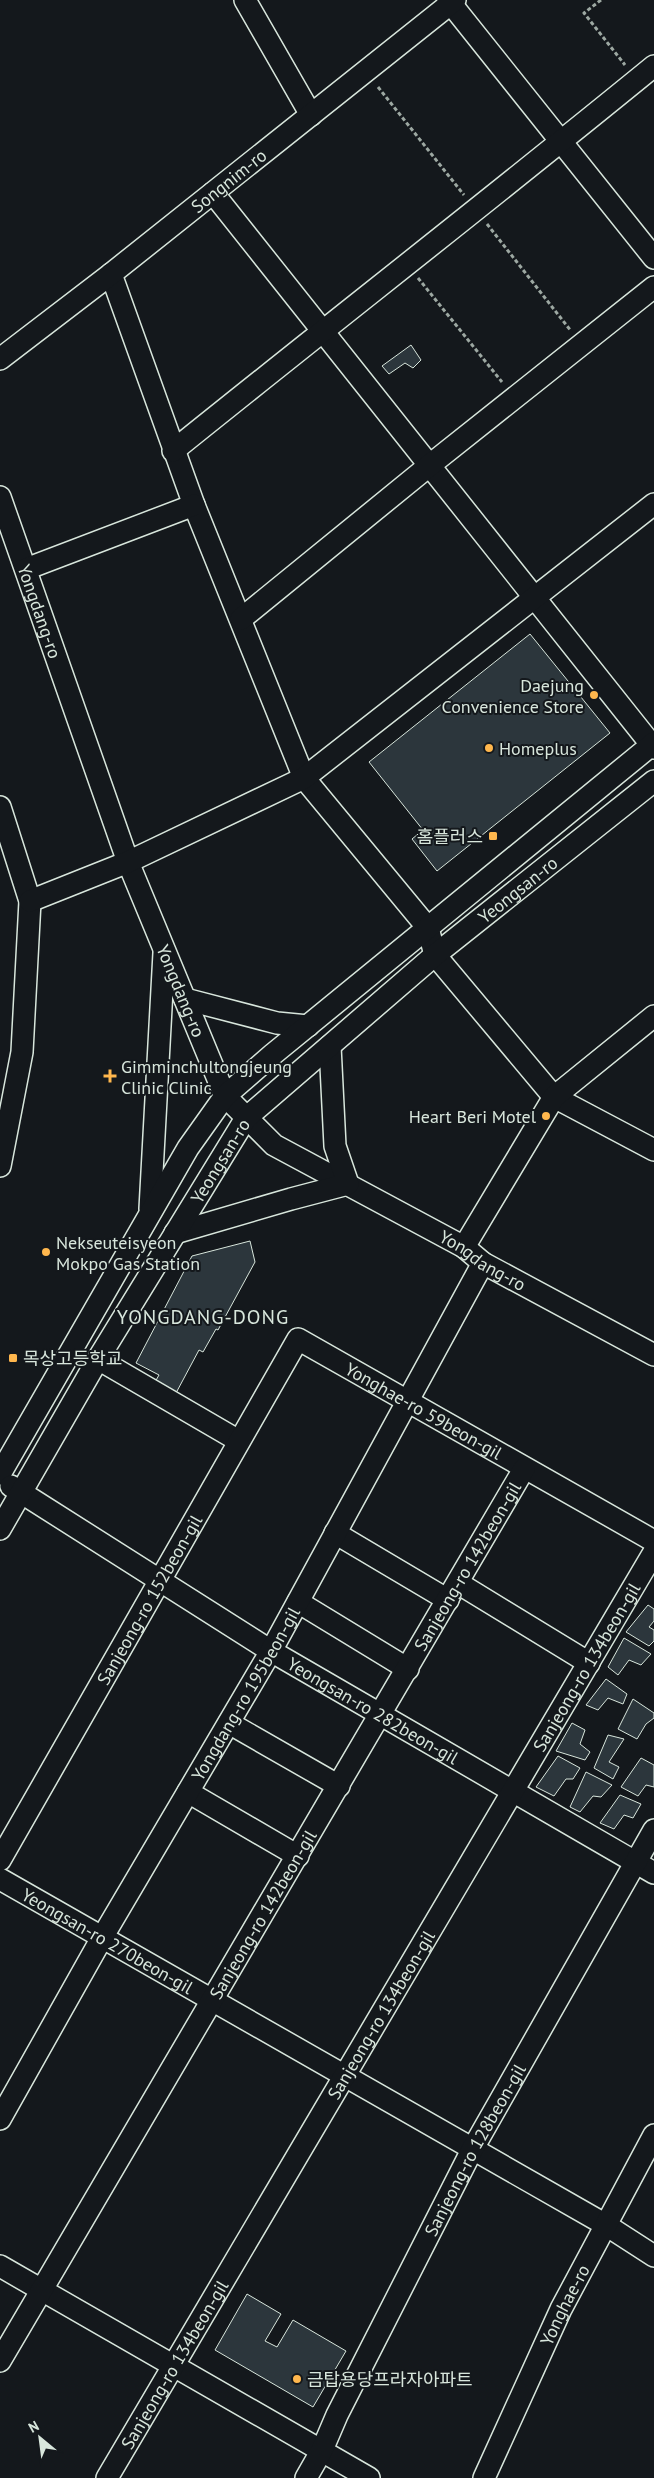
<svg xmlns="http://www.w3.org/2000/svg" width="654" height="2478" viewBox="0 0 654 2478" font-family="'PT Sans','Noto Sans KR',sans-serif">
  <rect width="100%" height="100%" fill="#14181c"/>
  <path fill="#2c363c" stroke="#d8e6dc" d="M411 345 421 360 413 368 405 363 389 374 382 366Z
    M530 634 610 733 437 871 412 839 423 830 369 762Z
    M250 1241 255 1262 218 1330 216 1329 203 1352 199 1350 176 1393 155 1382 159 1375 136 1363 192 1256Z
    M648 1605 654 1609V1621L649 1627 654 1630V1641L649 1646 626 1632Z
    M624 1638 651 1654 641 1665 629 1660 618 1675 608 1667Z
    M606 1679 627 1694 623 1704 608 1698 598 1710 586 1705Z
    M633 1699 654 1713V1718L646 1724 637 1739 618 1729Z
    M572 1723 585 1730 580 1744 590 1752 585 1760 556 1751Z
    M608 1735 624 1739 609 1762 619 1767 613 1779 594 1768Z
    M558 1756 580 1768 573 1779H566L554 1796 536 1787Z
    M641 1758 654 1765V1787L646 1785 638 1796 621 1787Z
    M586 1772 612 1785 601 1797 593 1796 580 1812 570 1807Z
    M620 1795 641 1804 633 1818 624 1815 614 1829 600 1823Z
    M247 2294 281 2314 265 2341 277 2347 293 2320 346 2351 313 2407 215 2350Z"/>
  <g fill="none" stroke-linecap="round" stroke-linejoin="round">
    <defs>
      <g id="minor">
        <path d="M245 0 311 115"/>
        <path d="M448 0 654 258"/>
        <path d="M213 193 654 748"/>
        <path d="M111 274 194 505 304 778 428 928 435 955 554 1097 654 1150"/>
        <path id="s1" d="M0 359 111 274 455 0"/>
        <path d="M173 451C333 322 495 196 654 66"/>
        <path id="s2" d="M0 497 128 862 225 1096 274 1145 464 1247 483 1263 654 1355"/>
        <path d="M26 569 194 505"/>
        <path d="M241 619 430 465 654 287"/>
        <path d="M0 807 30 901 22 1052 0 1166"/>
        <path d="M30 901 128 862 304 778 654 504"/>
        <path d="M185 999 277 1023 308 1026"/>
        <path d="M150 1209 164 953"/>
        <path d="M175 1233 291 1199 348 1184 335 1146 330 1046"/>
        <path d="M464 1247 554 1097 654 1016"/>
        <path d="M98 1359 239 1441"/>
        <path d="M0 1474 188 1148 225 1096 272 1055 654 743"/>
        <path id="s3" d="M11 1486 271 1651 654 1873"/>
        <path id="s4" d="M0 1529 98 1359 246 1118 435 955 654 781"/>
        <path d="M335 1533 448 1600"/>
        <path d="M458 1583 589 1663"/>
        <path d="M298 1602 408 1669"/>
        <path d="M229 1723 339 1786"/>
        <path d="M188 1792 298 1856"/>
        <path id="s5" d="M0 1860 298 1339 654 1541"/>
        <path id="s6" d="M0 1879 606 2225 654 2256"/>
        <path id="s7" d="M0 2119 103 1936 271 1651 483 1263"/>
        <path d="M0 2266 369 2478"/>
        <path id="s8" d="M0 2361 524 1469"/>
        <path id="s9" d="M107 2478 654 1552"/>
        <path id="s10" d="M306 2478 322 2450 337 2415 472 2150 654 1830"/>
        <path id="s11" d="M484 2478 561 2309 654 2135"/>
      </g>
    </defs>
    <use href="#minor" stroke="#d8e6dc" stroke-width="24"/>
    <path stroke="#9da8a2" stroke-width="3" stroke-dasharray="4 2.5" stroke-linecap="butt" d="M601 0 584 13 625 65
      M378 87 464 195
      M487 224 571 331
      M418 278 502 382"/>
    <use href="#minor" stroke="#14181c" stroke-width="21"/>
  </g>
  <g fill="#ffb74d" stroke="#14181c" stroke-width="2">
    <circle cx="594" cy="695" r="5"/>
    <circle cx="489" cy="748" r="5"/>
    <rect x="488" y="831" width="10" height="10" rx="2.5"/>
    <path d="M107.5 1068.5h5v5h5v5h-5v5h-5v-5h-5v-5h5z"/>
    <circle cx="546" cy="1116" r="5"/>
    <circle cx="46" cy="1252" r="5"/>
    <rect x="8" y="1353" width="10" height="10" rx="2.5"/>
    <circle cx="297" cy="2379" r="5"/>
  </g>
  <g text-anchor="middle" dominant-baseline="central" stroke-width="4" stroke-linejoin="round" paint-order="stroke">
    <g font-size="18" fill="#d8e6dc" stroke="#14181c">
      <text stroke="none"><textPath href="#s1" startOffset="290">Songnim-ro</textPath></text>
      <text stroke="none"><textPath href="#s2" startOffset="121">Yongdang-ro</textPath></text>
      <text stroke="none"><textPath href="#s4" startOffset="834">Yeongsan-ro</textPath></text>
      <text stroke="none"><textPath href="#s2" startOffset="526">Yongdang-ro</textPath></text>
      <text stroke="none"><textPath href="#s4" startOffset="429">Yeongsan-ro</textPath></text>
      <text stroke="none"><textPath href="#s2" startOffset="948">Yongdang-ro</textPath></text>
      <text stroke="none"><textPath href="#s5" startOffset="745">Yonghae-ro 59beon-gil</textPath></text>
      <text stroke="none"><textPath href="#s8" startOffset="922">Sanjeong-ro 142beon-gil</textPath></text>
      <text stroke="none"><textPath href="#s5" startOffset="300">Sanjeong-ro 152beon-gil</textPath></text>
      <text stroke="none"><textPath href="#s9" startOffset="942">Sanjeong-ro 134beon-gil</textPath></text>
      <text stroke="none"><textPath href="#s7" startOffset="491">Yongdang-ro 195beon-gil</textPath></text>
      <text stroke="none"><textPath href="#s3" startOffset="426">Yeongsan-ro 282beon-gil</textPath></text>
      <text stroke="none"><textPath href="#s8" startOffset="518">Sanjeong-ro 142beon-gil</textPath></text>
      <text stroke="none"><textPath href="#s6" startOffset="124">Yeongsan-ro 270beon-gil</textPath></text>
      <text stroke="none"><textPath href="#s9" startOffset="538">Sanjeong-ro 134beon-gil</textPath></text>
      <text stroke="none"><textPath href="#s10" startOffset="369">Sanjeong-ro 128beon-gil</textPath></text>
      <text stroke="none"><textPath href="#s11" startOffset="191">Yonghae-ro</textPath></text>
      <text stroke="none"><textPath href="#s9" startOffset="132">Sanjeong-ro 134beon-gil</textPath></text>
    </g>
    <g font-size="18" fill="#d8e6dc" stroke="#14181c" text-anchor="start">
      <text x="584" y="685" text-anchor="end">Daejung<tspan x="584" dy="21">Convenience Store</tspan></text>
      <text x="499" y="748">Homeplus</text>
      <text x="483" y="836" text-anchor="end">홈플러스</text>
      <text x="121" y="1066">Gimminchultongjeung<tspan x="121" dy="21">Clinic Clinic</tspan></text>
      <text x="536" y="1116" text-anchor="end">Heart Beri Motel</text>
      <text x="56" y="1242">Nekseuteisyeon<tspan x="56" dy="21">Mokpo Gas Station</tspan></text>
      <text x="23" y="1358">목상고등학교</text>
      <text x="307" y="2379">금탑용당프라자아파트</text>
    </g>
    <g font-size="20" letter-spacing="1" fill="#d8e6dc" stroke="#14181c">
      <text x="203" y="1317">YONGDANG-DONG</text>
    </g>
  </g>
  <g transform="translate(40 2438) rotate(331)" stroke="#14181c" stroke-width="4" paint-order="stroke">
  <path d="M0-4L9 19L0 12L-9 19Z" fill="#d8e6dc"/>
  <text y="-8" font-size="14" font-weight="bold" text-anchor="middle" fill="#d8e6dc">N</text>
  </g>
</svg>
